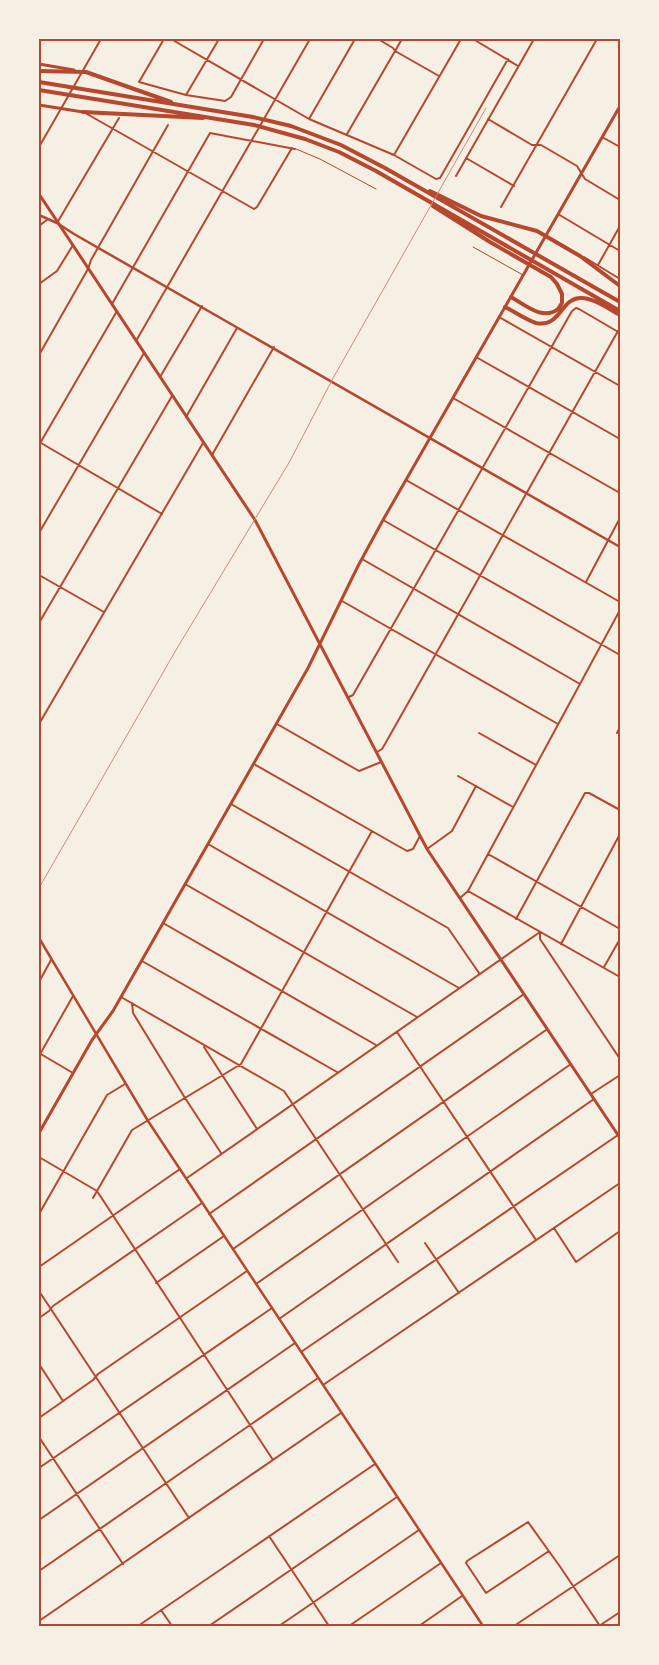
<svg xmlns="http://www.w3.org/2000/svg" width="659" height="1665" viewBox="0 0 659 1665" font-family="Helvetica,sans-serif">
  <rect width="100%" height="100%" fill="#f6efe4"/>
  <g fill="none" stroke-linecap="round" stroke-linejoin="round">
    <path stroke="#b5482f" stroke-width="1" d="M296 149 320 159 376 189
      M473 247 523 275"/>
    <path stroke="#b5482f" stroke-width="2" d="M164 39 139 82 186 95 225 101 231 97 264 39
      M171 39 309 119 394 155 436 179 440 178 508 59
      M378 39 393 48 395 51 439 76
      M473 39 518 66
      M186 95 219 39
      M87 114 254 209 257 207 292 148
      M309 119 355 39
      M488 119 532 145H541L577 166 585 179 620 200
      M347 134 402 39
      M602 137 620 147
      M39 147 101 39
      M394 155 461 39
      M466 158 514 186
      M456 176 534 39
      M501 207 597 39
      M558 214 620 251
      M57 223 119 118
      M39 226 48 219
      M584 257 620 279
      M598 265 620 226
      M39 284 57 271 73 245
      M112 304 210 133 295 149
      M499 317 620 386
      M136 341 310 39
      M39 355 88 269 91 260 168 125
      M476 357 620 439
      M160 377 202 306
      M453 398 620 493
      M186 417 237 328
      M41 443 162 514
      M39 445 117 311
      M212 455 274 347
      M406 480 620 602
      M383 520 620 655
      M39 533 144 353
      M362 559 580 684
      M39 575 104 612
      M586 582 620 518
      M342 601 558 724
      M39 623 172 396
      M349 697 353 695 572 311 576 308 579 309 620 333
      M39 724 203 443
      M277 724 359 771 381 762
      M479 733 536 765
      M617 733 620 727
      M377 752 382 749 385 744 618 331
      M254 764 407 851 413 849 420 836
      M458 776 513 807
      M231 804 448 928 479 973
      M208 844 459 988
      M427 849 452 831 476 786
      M488 854 620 929
      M185 884 417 1017
      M468 891 620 977
      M460 898 468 891 620 610
      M516 919 585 793H589L620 810
      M163 923 376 1045
      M540 932V939L620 1059
      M561 944 620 834
      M142 961 337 1072
      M604 967 620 939
      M620 978V984
      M39 982 51 960
      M121 997 284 1091 398 1262
      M132 1003 133 1013 185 1098 221 1153
      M397 1032 536 1240
      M204 1047 257 1129
      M39 1053 73 1073
      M39 1056 73 996
      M591 1094 620 1075
      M39 1157 97 1191 273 1460
      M187 1178 540 932
      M93 1198 132 1130 241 1064 372 831
      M39 1214 107 1095 125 1084
      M209 1214 524 994
      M554 1228 576 1262 620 1231
      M425 1243 459 1293
      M233 1249 546 1030
      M39 1267 180 1169
      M156 1283 224 1236
      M256 1284 571 1064
      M39 1291 189 1518
      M39 1318 49 1311 53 1306 202 1203
      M279 1319 594 1099
      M301 1352 618 1135
      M39 1364 63 1401
      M323 1385 620 1183
      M39 1418 93 1380 98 1374 247 1271
      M39 1437 123 1564
      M39 1468 272 1308
      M39 1520 295 1343
      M269 1536 329 1626
      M549 1551 486 1593 466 1563 467 1561 528 1522 561 1568 600 1626
      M39 1571 318 1378
      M161 1610 172 1626
      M39 1621 341 1413
      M138 1626 375 1464
      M209 1626 397 1497
      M279 1626 419 1530
      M349 1626 441 1563
      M419 1626 462 1596
      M514 1626 620 1555
      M599 1626 620 1612"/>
    <path stroke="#b5482f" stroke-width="2.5" d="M39 215 57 223 74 234 620 547
      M39 938 148 1121 483 1626"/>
    <path stroke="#b5482f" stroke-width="3" d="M39 64 74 70
      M39 105 83 112
      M39 194 255 520 427 849 620 1138
      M39 1133 92 1040 113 1011 308 668 358 566 383 520 620 106"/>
    <path stroke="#b5482f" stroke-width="4" d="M39 71 86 72 171 102
      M39 82 253 117 291 126 341 145 385 168 620 302
      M39 90 254 125 305 139 339 152 376 171 620 311
      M83 112 203 118
      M430 191 481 216 537 231 580 256 620 286
      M433 206 490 242 551 277 557 284 562 294V303L558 309C543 321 525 305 511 297
      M505 307C515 312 526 320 536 323 561 328 560 298 581 298 594 298 609 309 620 315"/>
    <path stroke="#cf8b77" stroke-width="1" d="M39 888 176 650 290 461 332 380 486 108"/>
  </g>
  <rect width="659" height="1665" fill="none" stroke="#f6efe4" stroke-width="80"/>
  <rect x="40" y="40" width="579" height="1585" fill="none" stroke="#b5482f" stroke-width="2"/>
</svg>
